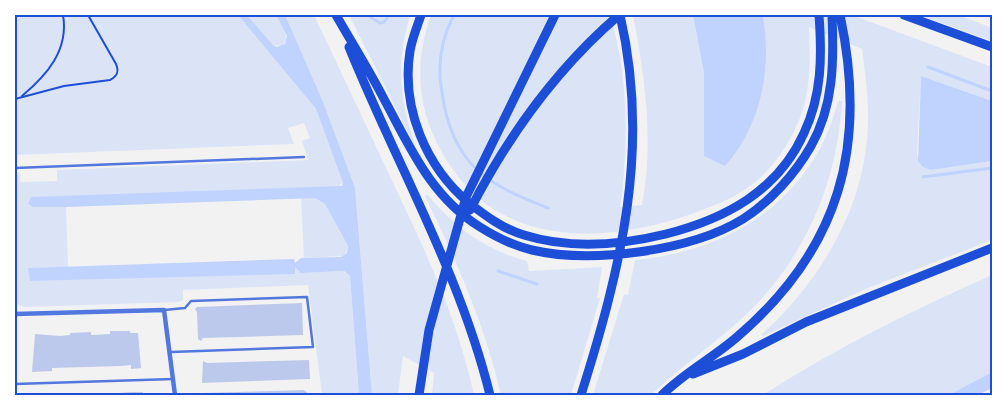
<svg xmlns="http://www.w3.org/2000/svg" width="1007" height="410" viewBox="0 0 1007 410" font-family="'Noto Sans',sans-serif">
  <rect width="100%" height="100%" fill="#f2f2f2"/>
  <path fill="#dbe4f7" d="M15 15H238L316 109 343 183 337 187 28 204 33 207H66L68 267 29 268 30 281 295 273V267L301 273 343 271 350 276 359 395H322L308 285 183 290V300L179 302 25 307 15 304V174L20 173V182L57 181V170L308 160 302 141 310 138 304 123 288 128 294 144 15 155Z
    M247 15H276C281 25 292 38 282 46L273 45Z
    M285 15H314C341 72 368 129 395 187 427 254 458 321 474 395H432L434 373 403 356 398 395H372L355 188Z
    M349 15H410C396 65 399 101 417 150Z
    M431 15H610C627 69 628 129 623 184 623 192 621 200 620 207L642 205C654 142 645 78 633 15H693L704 73 705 104 725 165C762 124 772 69 763 15H852L992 67V101L921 76 917 153C919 163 922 166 931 170L992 161V240L868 288 763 336 762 334C823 279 868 202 868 117 868 94 865 72 862 49L809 27C810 52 811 77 805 102 798 130 780 160 759 179 739 197 713 206 689 215 625 236 552 246 492 208 467 192 448 166 435 139 416 98 416 57 431 15Z
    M919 15H959L992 28V41Z
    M838 101H842C837 186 803 264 738 322 710 347 678 369 651 395H593L624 294 628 295 635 260C731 251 814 198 838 101Z
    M428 195C454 227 487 251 527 261L529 271 602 267 597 298H600L571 395H501C484 323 457 262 425 196Z
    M301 197 315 198 325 204 348 246 345 256 304 258Z
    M992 275V372L950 395H763C836 348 913 310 992 275Z"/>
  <path fill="#bfd3fe" d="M238 15H247L273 45 277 47 285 44 287 36 276 15H285L323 102 355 188 372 395H359L350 276 344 271 301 273 295 267V274L30 281 28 268 294 259 295 263 301 258 341 257 347 253 348 246 325 204 315 198 66 207H33L28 204 31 197 342 186 343 183 316 109Z
    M693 15H763C772 69 762 124 725 166L704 156V73Z
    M921 76 992 101V161L931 170 923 167 918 161Z
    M992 372V388L978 395H949Z"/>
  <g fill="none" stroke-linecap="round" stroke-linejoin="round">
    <path stroke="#bfd3fe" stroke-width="3" d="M367 15 380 23 384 22 389 15
      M454 15C441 39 437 66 442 93 452 163 485 184 548 208
      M928 67 992 91
      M923 177 992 168
      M498 271 537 284"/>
  </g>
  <path fill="#bdc9ec" d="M302 303 303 335 203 338 201 341 198 339 197 312 195 309 197 307Z
    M110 331H130V333H138L141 368 131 369V365L121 366 52 368V371L32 372 35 334 60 336 70 335V333L91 332V335L110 334Z
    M309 360 310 379 202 383 203 361 207 363Z
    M304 390 310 395H203V393Z
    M131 392H143V395H95Z"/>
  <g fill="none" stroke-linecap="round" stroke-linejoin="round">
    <path stroke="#1d4ed8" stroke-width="2" d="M22 96C47 75 69 50 63 15
      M15 99 64 86 110 80C118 76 119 71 116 64L88 15"/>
    <path stroke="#5277de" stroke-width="2.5" d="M15 168 304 157
      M164 310 185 308 191 301 307 297 313 347 171 352
      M15 384 173 379"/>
    <path stroke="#5277de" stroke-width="4.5" d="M15 314 164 310 175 395"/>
    <path stroke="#1d4ed8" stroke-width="9" d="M336 15C352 43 369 70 384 99 410 147 431 197 480 227 496 237 514 246 532 250 591 264 691 251 743 219 770 202 795 174 811 146 834 105 834 61 832 15
      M421 15C417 27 412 39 410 51 401 108 426 167 469 203 486 216 503 229 524 235 569 249 621 245 666 234 725 219 778 191 804 133 822 95 822 56 819 15
      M904 15 992 47
      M349 47C396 163 460 273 490 395
      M470 210C508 136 555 70 619 15
      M693 374 743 354 806 322 992 248
      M419 395 429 330 466 197 555 15
      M581 395C621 268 651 148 620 15
      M662 395C685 372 713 358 737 337 840 249 868 146 840 15"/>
  </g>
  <rect width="1007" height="410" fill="none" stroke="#ffffff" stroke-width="32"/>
  <rect x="16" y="16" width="975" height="378" fill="none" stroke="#1d4ed8" stroke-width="2"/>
</svg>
